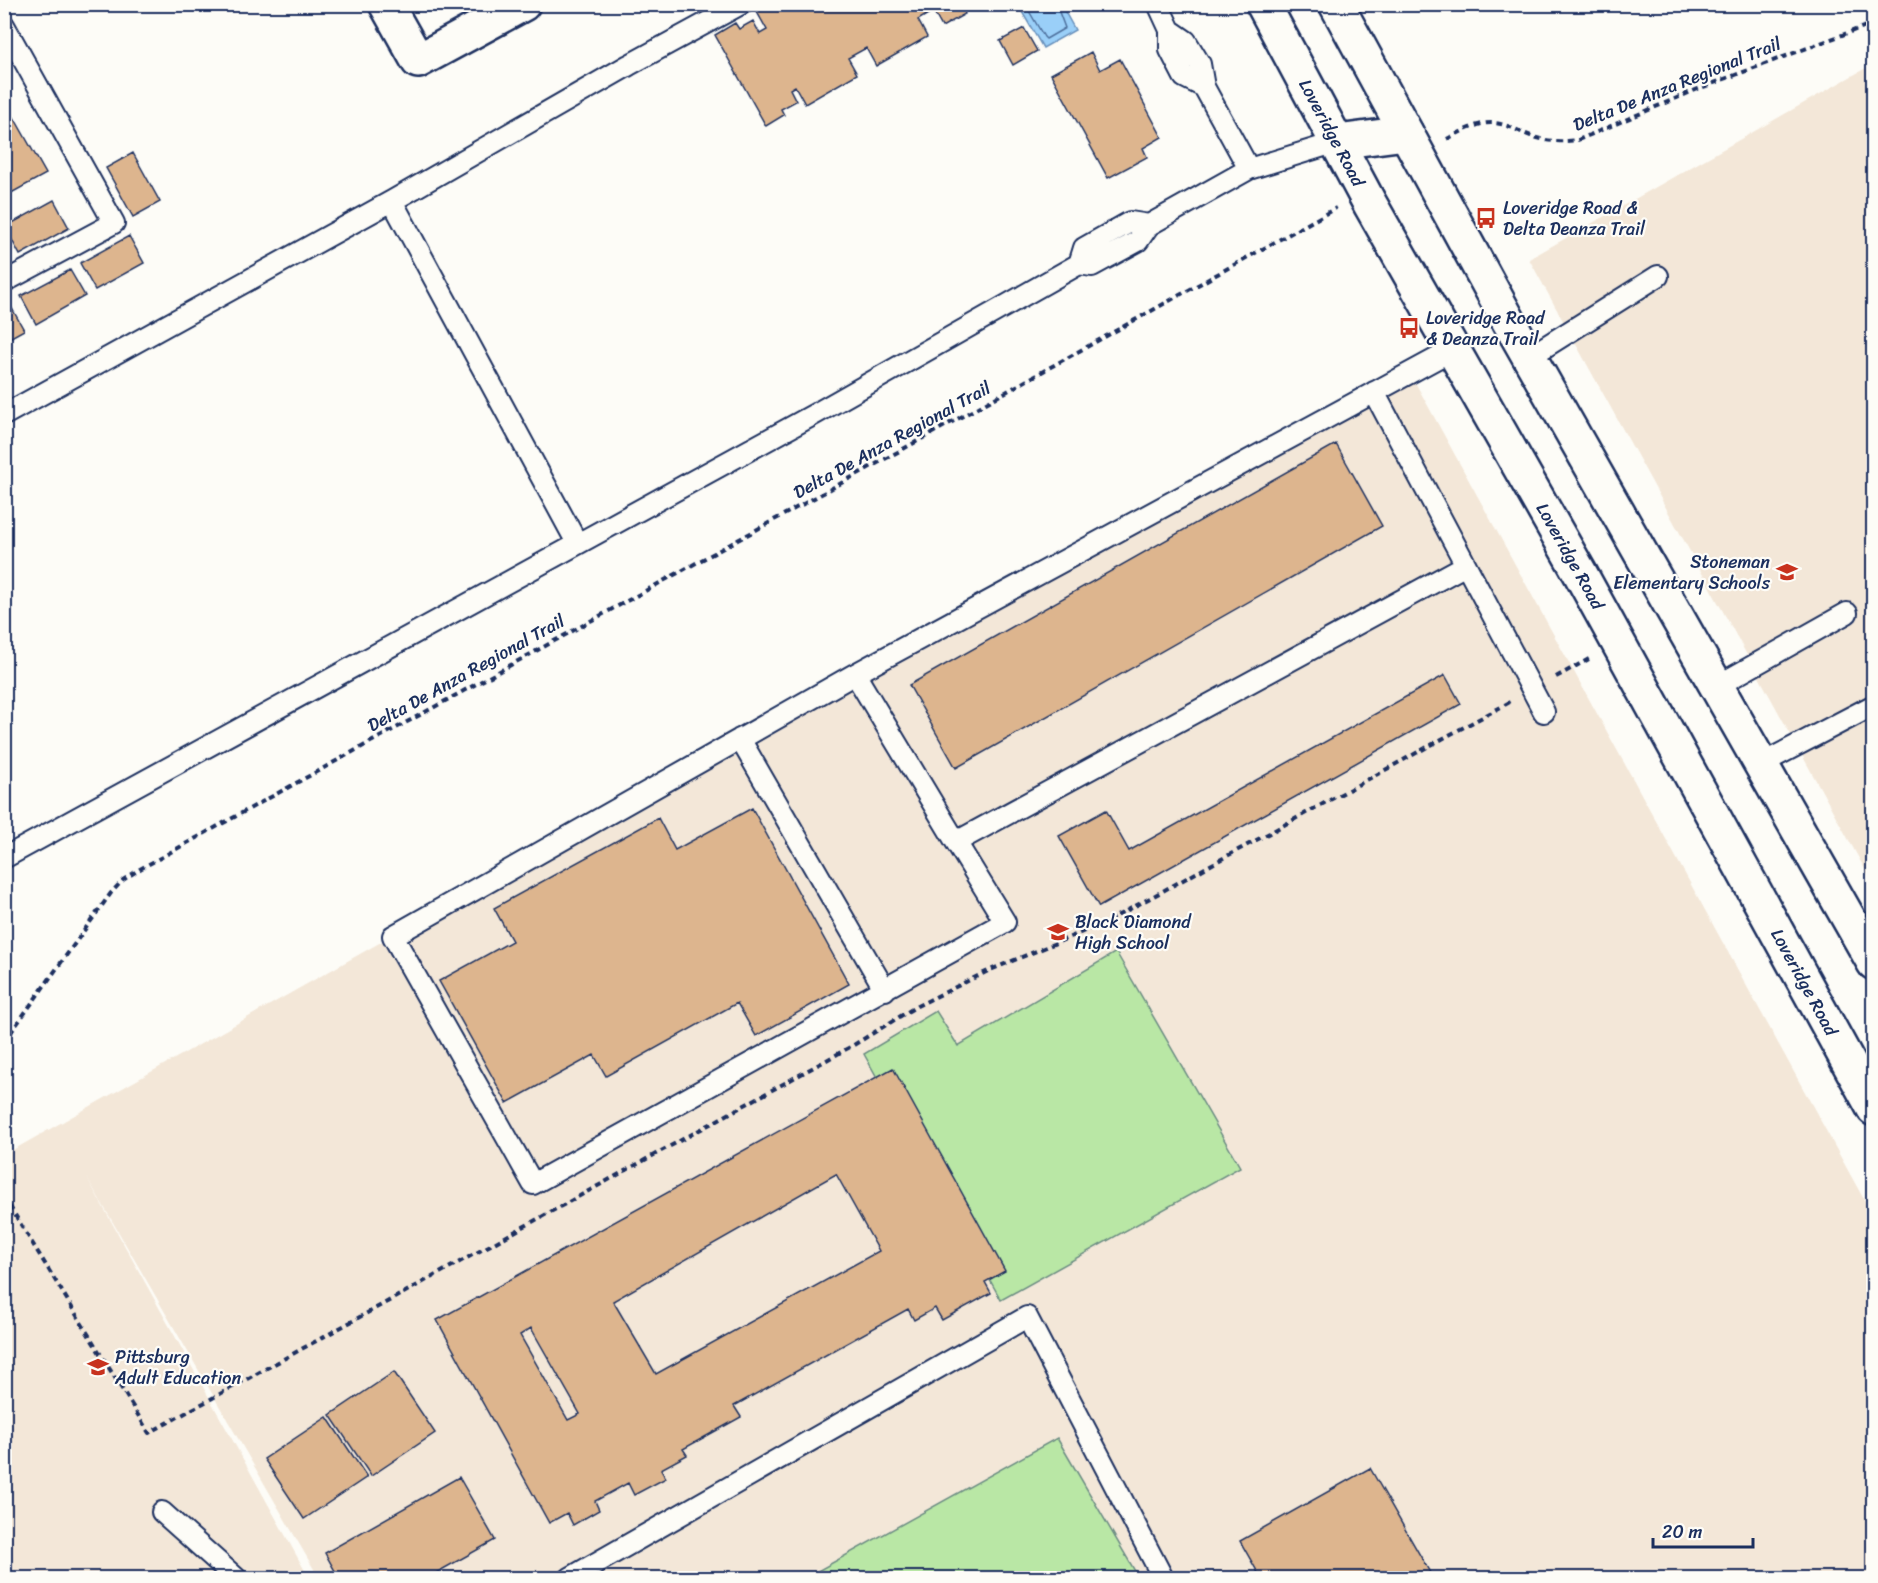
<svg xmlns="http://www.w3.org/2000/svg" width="1878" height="1583" viewBox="0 0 1878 1583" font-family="Sriracha,sans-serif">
  <rect width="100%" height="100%" fill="#fdfcf7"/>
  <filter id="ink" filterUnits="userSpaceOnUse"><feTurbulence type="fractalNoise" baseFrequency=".0167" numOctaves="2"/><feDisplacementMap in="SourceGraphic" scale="12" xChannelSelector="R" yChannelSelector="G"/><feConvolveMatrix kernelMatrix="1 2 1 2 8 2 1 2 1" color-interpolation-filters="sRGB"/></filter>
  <g filter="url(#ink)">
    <path fill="#f3e7d8" d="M1873 64V884L1529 259Z
      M1405 364 1873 1216V1578H319L86 1176 309 1578H5L4 1155Z"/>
    <path fill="#b9e7a5" stroke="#6a8b82" stroke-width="1.5" d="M1116 952 1240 1167 1001 1300 864 1054 936 1011 958 1046Z
      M1057 1438 1139 1578H805Z"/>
    <path fill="#9acff8" stroke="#678fba" stroke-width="1.5" d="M1018 5H1061L1075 30 1043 48Z"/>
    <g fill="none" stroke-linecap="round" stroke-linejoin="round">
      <path stroke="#4e6f9c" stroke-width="1.5" d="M1025 4 1044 37 1046 39 1065 28 1056 4"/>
    </g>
    <path fill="#ddb58e" stroke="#1b2f5e" stroke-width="1.5" fill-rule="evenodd" d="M770 4H961L965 14 942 27 933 11 918 20 927 37 876 66 866 48 848 58 857 74 805 104 795 86 790 89 796 101 781 109 784 115 766 126 715 35 735 23 739 29 753 21 760 34 767 30 757 12Z
      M1024 28 1037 51 1013 65 1000 41Z
      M1091 52 1100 70 1120 59 1162 137 1143 148 1147 157 1108 178 1051 74Z
      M11 112 46 174 4 197V116Z
      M133 153 160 202 133 217 106 168Z
      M54 200 69 228 20 255 5 227Z
      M129 236 144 263 95 290 80 263Z
      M70 270 85 296 36 324 21 296Z
      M9 303 24 330 4 341V305Z
      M1336 444 1382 526 956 768 909 685Z
      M1445 675 1461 704 1099 907 1059 836 1106 810 1129 851Z
      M752 808 849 984 756 1036 737 1003 606 1076 594 1055 507 1103 439 981 512 941 494 908 658 818 675 850Z
      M893 1068 1005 1271 985 1282 991 1293 942 1320 935 1308 914 1320 908 1309 734 1406 741 1417 683 1449 687 1455 661 1469 666 1478 634 1495 628 1483 595 1501 599 1510 573 1525 567 1513 549 1523 437 1320ZM836 1174 879 1251 656 1374 613 1301ZM531 1328 580 1414 568 1420 520 1335Z
      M394 1372 435 1433 371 1476 330 1415Z
      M327 1417 367 1477 304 1519 264 1459Z
      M1370 1468 1433 1578H1261L1240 1541Z
      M459 1477 495 1540 427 1578H339L325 1553Z"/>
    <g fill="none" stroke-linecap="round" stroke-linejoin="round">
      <defs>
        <path id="service" d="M1158 4 1170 30V50L1184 77 1204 87
          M4 25 114 223 4 282
          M1170 30 1186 41 1200 64 1204 87 1249 169
          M392 201 577 543
          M1079 264 1084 248 1130 222 1149 225
          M1454 349 855 674 956 842 1466 565
          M1529 357 1658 276
          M1374 392 1544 712
          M4 415 392 201 629 65 741 4
          M855 674 393 936 533 1184 1005 922 956 842
          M1717 686 1847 613
          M740 739 885 990
          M1761 764 1874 705
          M4 858 815 414 1079 264 1092 266 1138 241 1149 225 1249 169 1337 142
          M162 1512 236 1578
          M570 1578 1027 1317 1163 1578"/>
        <path id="minor" d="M386 4 418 61 523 4"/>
        <g id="secondary">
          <path id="s1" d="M1263 4 1370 204 1580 573 1874 1109"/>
          <path d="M1336 4 1507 318 1874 963"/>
          <path d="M1337 142 1406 133"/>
        </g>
      </defs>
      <use href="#service" stroke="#1b2f5e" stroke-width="24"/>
      <use href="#minor" stroke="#1b2f5e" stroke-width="38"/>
      <use href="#secondary" stroke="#1b2f5e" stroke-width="38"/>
      <path stroke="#1b2f5e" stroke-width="4" stroke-dasharray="6 4.5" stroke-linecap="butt" d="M1447 139C1461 132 1476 123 1491 123 1507 123 1517 131 1531 136 1547 142 1561 142 1578 140L1698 89 1874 23
        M1556 677 1589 659
        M4 1042 111 893 123 880 140 869 934 432 1336 208
        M4 1197 149 1433 852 1046 917 1006 988 971 1104 923 1510 702"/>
      <use href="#service" stroke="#fdfcf7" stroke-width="20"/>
      <use href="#minor" stroke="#fdfcf7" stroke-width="33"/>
      <use href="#secondary" stroke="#fdfcf7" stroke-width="33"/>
    </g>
  </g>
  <defs>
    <symbol id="bus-bare" viewBox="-9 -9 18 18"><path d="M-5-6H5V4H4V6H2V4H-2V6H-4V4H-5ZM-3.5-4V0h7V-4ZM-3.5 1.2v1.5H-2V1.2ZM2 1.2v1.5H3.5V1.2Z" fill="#c8321e" stroke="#fdfcf7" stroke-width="2.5" paint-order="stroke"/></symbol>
    <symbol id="school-bare" viewBox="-9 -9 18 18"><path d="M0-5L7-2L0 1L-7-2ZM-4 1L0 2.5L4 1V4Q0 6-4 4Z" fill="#c8321e" stroke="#fdfcf7" stroke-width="2.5" paint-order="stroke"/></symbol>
  </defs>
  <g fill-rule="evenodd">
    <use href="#bus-bare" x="1471" y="203" width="30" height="30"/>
    <use href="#bus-bare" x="1394" y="313" width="30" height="30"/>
    <use href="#school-bare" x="1772" y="557" width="30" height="30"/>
    <use href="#school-bare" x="1043" y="917" width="30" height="30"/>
    <use href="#school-bare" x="83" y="1352" width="30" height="30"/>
  </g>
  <g text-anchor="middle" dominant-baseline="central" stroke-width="4.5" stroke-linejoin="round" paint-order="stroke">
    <g font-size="18" fill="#1b2f5e" stroke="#fdfcf7">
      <text transform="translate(1677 84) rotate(-22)">Delta De Anza Regional Trail</text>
      <text stroke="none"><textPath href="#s1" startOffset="146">Loveridge Road</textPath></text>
      <text transform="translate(892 440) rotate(-29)">Delta De Anza Regional Trail</text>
      <text stroke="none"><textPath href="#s1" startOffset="632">Loveridge Road</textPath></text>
      <text transform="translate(466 673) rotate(-29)">Delta De Anza Regional Trail</text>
      <text stroke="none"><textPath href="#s1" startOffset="1118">Loveridge Road</textPath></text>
    </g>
    <g font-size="18" fill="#1b2f5e" stroke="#fdfcf7" text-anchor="start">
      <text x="1503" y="208">Loveridge Road &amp;<tspan x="1503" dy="21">Delta Deanza Trail</tspan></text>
      <text x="1426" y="318">Loveridge Road<tspan x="1426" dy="21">&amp; Deanza Trail</tspan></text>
      <text x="1770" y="562" text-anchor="end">Stoneman<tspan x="1770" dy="21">Elementary Schools</tspan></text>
      <text x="1075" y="922">Black Diamond<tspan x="1075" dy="21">High School</tspan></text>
      <text x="115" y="1357">Pittsburg<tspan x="115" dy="21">Adult Education</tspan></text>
    </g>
  </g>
  <rect width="1878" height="1583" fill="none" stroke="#fdfcf7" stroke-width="24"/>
  <rect x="12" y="12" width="1854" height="1559" fill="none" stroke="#1b2f5e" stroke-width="2" filter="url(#ink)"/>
  <path d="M1653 1538v9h100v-9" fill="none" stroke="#1b2f5e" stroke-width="3"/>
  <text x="1662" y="1538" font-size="18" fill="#1b2f5e" stroke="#fdfcf7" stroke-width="4.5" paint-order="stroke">20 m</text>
</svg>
